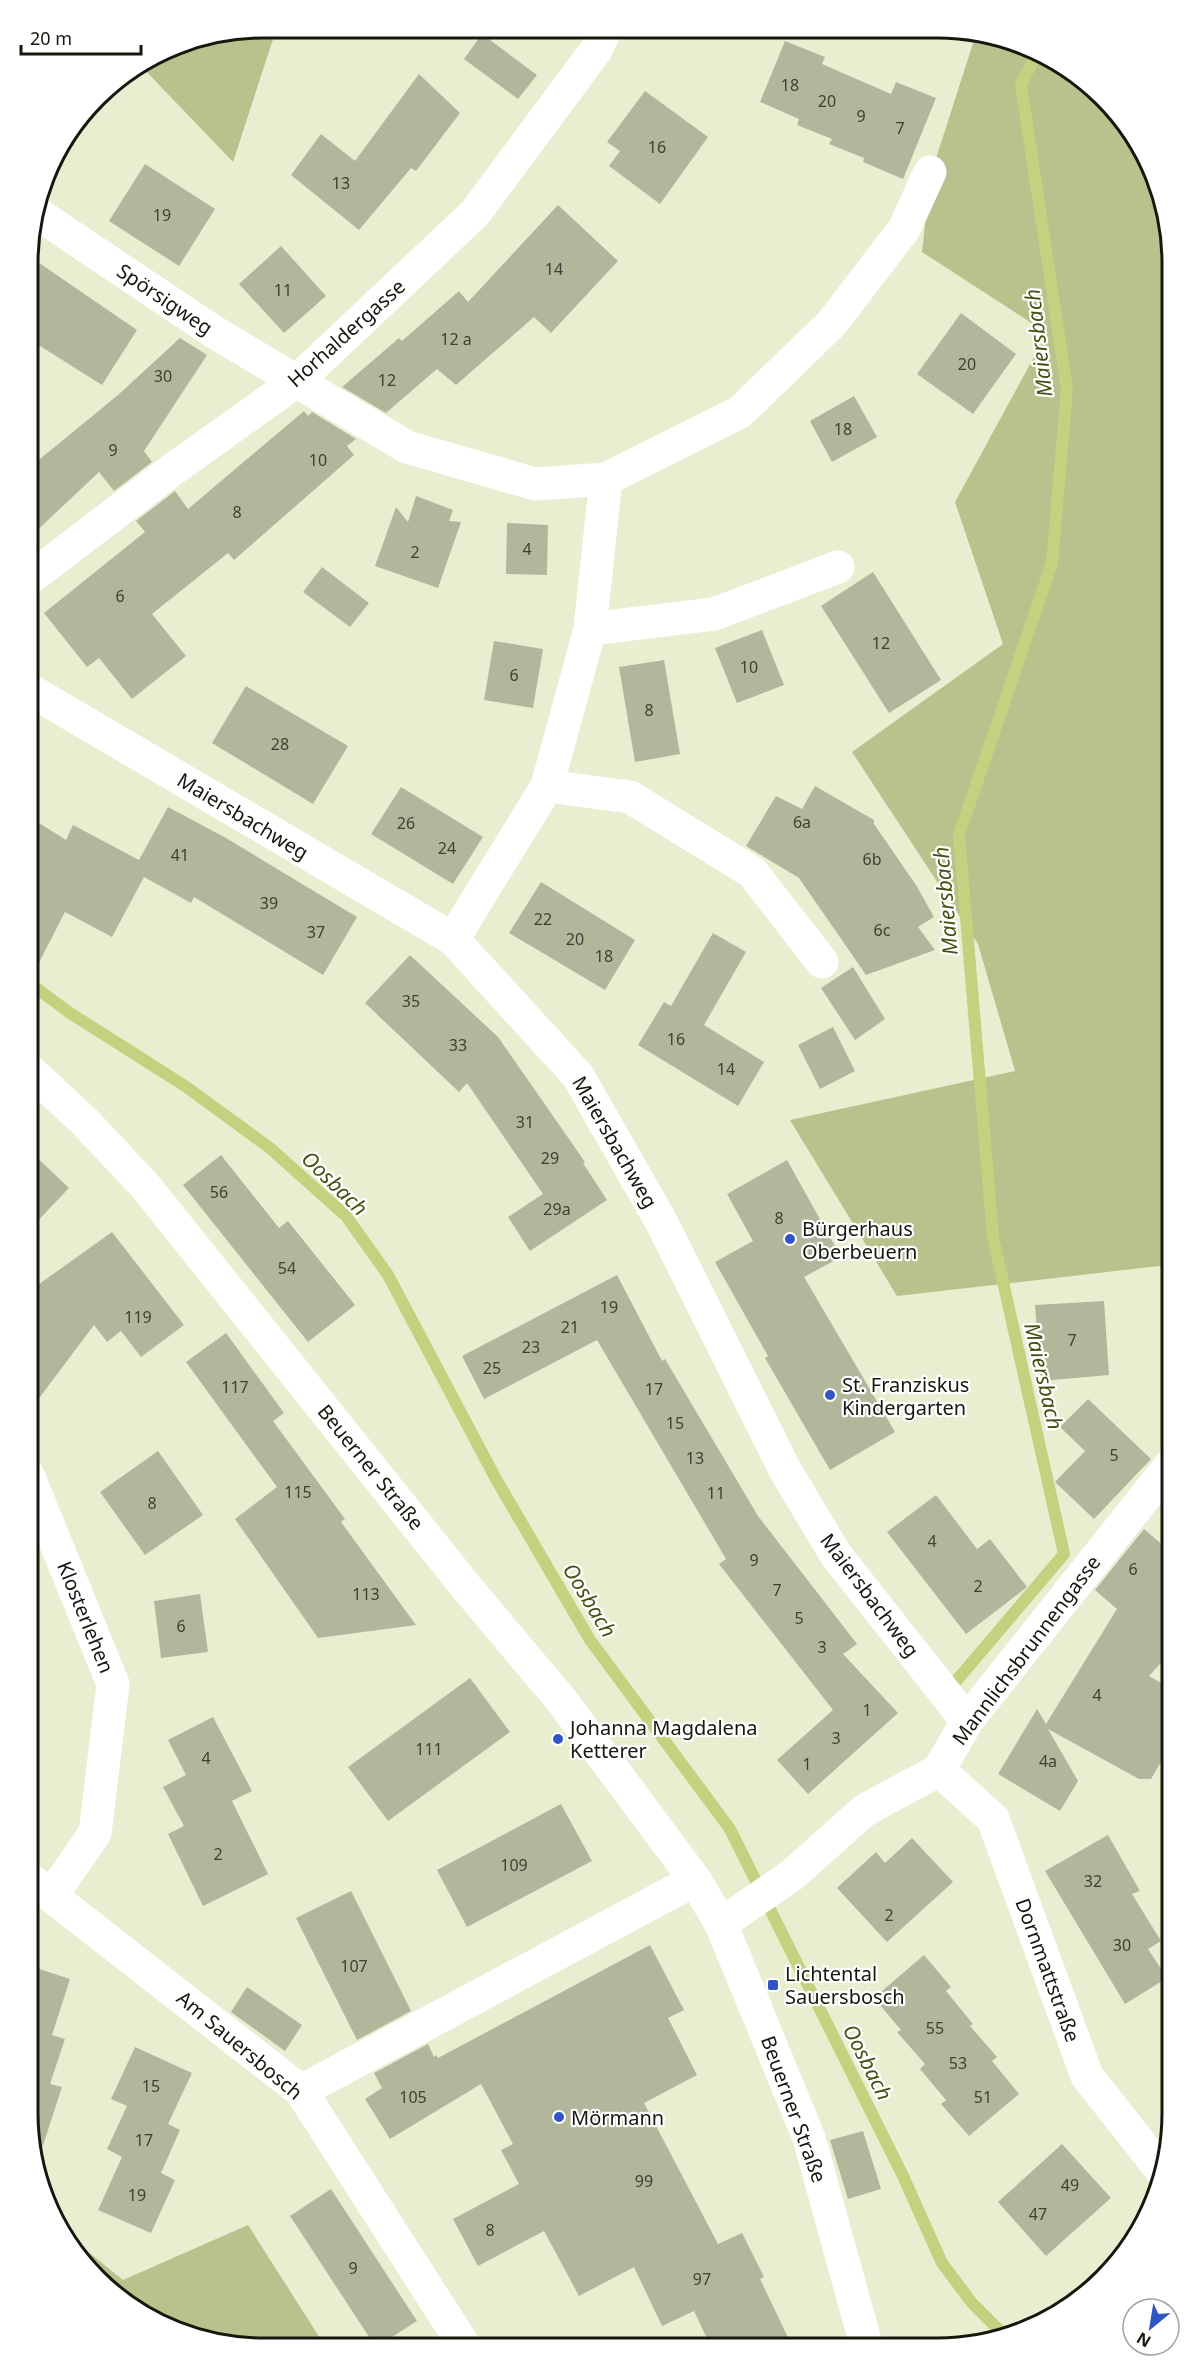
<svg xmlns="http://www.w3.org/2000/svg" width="1199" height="2375" viewBox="0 0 1199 2375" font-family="'Noto Sans',sans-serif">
  <rect width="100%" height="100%" fill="#e9eed1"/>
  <path fill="#b9c28c" d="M262 27H277L233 162 140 65 173 45Z
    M977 31 1040 51 1092 86 1133 132 1160 187 1172 262V1275L1168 1265 897 1296 790 1120 1015 1071 978 944 852 752 1003 644 955 502 1047 333 922 252 930 177Z
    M248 2225 325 2346H231L159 2324 107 2290 67 2244 59 2228 123 2280Z"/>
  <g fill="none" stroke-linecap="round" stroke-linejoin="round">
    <path stroke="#c4d17f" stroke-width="12" d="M28 982 70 1013 185 1086 270 1148 346 1216 388 1275 496 1479 590 1640 730 1829 903 2176 942 2263 972 2303 1006 2337
      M952 1686 1064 1554 993 1237 959 835 1052 563 1067 389 1021 85 1038 50"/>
  </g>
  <path fill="#b2b79c" d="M482 34 537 75 518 99 464 59Z
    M785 41 825 57 822 64 891 94 896 82 936 98 903 179 863 162 864 158 829 144 832 139 797 125 799 119 760 102Z
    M419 74 460 113 416 171 411 168 359 230 291 175 321 134 355 161Z
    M645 91 708 137 660 204 609 166 620 151 607 142Z
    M145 164 215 209 179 266 109 221Z
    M558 205 618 261 551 333 534 317 456 385 437 369 386 413 342 387 399 338 402 341 459 291 468 302Z
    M281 246 326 296 284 333 239 284Z
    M29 256 137 330 102 385 29 339Z
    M961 313 1016 354 973 414 917 374Z
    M180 338 207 355 144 451 152 462 114 491 99 472 29 538V468L118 395Z
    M854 396 877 437 832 462 810 421Z
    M304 411 308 416 312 412 356 439 347 446 354 455 234 560 228 553 152 614 186 656 132 699 99 658 87 667 44 613 145 532 136 521 175 491 188 509Z
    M416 496 453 510 449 521 461 522 438 588 375 566 396 507 408 522Z
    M507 523 548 525 547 575 506 574Z
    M322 567 369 603 350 627 303 592Z
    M873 572 941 680 889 713 821 606Z
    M762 630 784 685 737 703 715 648Z
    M494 641 543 649 533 708 484 700Z
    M664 660 680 754 635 762 619 667Z
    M246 686 348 746 313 804 212 743Z
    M815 786 874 820V824L916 885 934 917 918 927 935 950 866 975 799 878 746 846 776 796 802 809Z
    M401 787 483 837 453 884 371 834Z
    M168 807 226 838 357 917 323 975 194 897 191 903 144 877 112 937 65 912 28 984V816L66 840 73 825 139 860Z
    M541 882 635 940 605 990 509 933Z
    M713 933 746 952 704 1025 764 1062 738 1106 638 1045 664 1002 671 1006Z
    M410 955 498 1037 585 1162 583 1163 607 1200 530 1251 508 1217 543 1194 467 1083 459 1092 365 1003Z
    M853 967 885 1019 855 1040 821 988Z
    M833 1027 855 1071 820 1089 798 1045Z
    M28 1149 69 1188 28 1231Z
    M221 1155 279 1228 288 1221 355 1305 308 1342 183 1185Z
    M787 1160 841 1257 804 1277 895 1432 830 1470 765 1358 768 1356 715 1262 753 1241 727 1194Z
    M112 1232 184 1325 141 1357 121 1331 107 1342 94 1325 28 1413V1292Z
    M617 1275 662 1361 665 1359 758 1516 857 1644 843 1654 898 1713 808 1794 777 1760 833 1710 719 1564 726 1559 597 1340 484 1399 462 1356Z
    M1104 1301 1109 1375 1041 1381 1035 1305Z
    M226 1333 284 1413 273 1421 345 1519 341 1522 416 1625 318 1638 235 1519 277 1487 186 1362Z
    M1088 1399 1151 1459 1094 1519 1055 1482 1085 1451 1060 1427Z
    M158 1451 203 1515 145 1555 100 1492Z
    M936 1495 977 1549 990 1539 1027 1587 966 1634 887 1532Z
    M1144 1529 1172 1553V1651L1149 1676 1172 1689V1768L1161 1762 1151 1779H1139L1048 1729 1078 1781 1060 1811 998 1774 1037 1709 1046 1724 1117 1609 1095 1590Z
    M200 1594 208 1652 161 1658 154 1601Z
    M470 1678 510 1732 388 1821 348 1767Z
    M213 1717 252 1791 232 1801 268 1874 203 1906 168 1834 184 1826 163 1787 186 1775 168 1740Z
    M561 1804 592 1861 467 1927 437 1870Z
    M1108 1835 1140 1891 1132 1894 1161 1941 1148 1949 1167 1978 1125 2004 1045 1871Z
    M912 1838 953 1882 887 1942 837 1888 876 1852 885 1863Z
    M351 1891 411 2011 357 2040 296 1918Z
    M650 1945 684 2010 668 2018 697 2075 644 2103 718 2244 742 2233 764 2277 760 2279 793 2348 711 2347 694 2311 662 2326 634 2267 579 2296 544 2231 478 2266 453 2219 519 2184 501 2150 513 2144 481 2084 390 2139 365 2099 382 2088 374 2073 428 2044 434 2057 436 2055 438 2058Z
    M924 1955 951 1987 946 1991 973 2024 970 2026 997 2057 992 2061 1019 2094 969 2136 941 2104 946 2100 920 2069 925 2064 897 2032 901 2030 874 1998Z
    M27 1965 70 1979 52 2035 65 2039 50 2084 62 2087 36 2167 27 2113Z
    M247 1987 302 2025 285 2051 231 2012Z
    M135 2047 192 2073 168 2124 180 2130 161 2173 175 2180 151 2233 98 2210 122 2157 107 2149 127 2106 111 2099Z
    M863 2131 881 2189 848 2199 830 2140Z
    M1062 2144 1111 2198 1046 2256 998 2202Z
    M331 2189 417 2321 378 2346H375L290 2216Z"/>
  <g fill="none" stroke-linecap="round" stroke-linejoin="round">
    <path stroke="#fff" stroke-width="33" d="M35 212 214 332 407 447 535 484 606 479 740 412 832 323 904 229 930 172
      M29 579 172 470 298 380 475 213 596 50 606 29
      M590 629 714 614 838 567
      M28 689 453 939 578 1076 662 1223 785 1470 836 1555 967 1721
      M547 786 630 797 752 872 822 962
      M453 939 547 786 590 629 606 479
      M28 1475 113 1684 95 1833 52 1895
      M939 1770 993 1819 1087 2076 1162 2171
      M27 1877 301 2091 465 2347
      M721 1924 792 1875 865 1810 939 1770 967 1721 1172 1463
      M301 2091 695 1880"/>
    <path stroke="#fff" stroke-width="33" d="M28 1069 85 1122 146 1187 467 1588 562 1701 695 1880 721 1924 809 2138 867 2348"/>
  </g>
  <g fill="#3056c6" stroke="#fff" stroke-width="2">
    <circle cx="790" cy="1239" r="6"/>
    <circle cx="830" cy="1395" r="6"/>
    <circle cx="558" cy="1739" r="6"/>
    <rect x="767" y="1979" width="12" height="12" rx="3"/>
    <circle cx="559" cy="2117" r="6"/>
  </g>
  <g text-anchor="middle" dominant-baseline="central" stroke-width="4.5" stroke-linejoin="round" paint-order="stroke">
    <g font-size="16" fill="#3d4032">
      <text x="790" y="85">18</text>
      <text x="827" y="101">20</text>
      <text x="861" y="116">9</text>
      <text x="900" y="128">7</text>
      <text x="657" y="147">16</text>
      <text x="341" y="183">13</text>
      <text x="162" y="215">19</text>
      <text x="554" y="269">14</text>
      <text x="283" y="290">11</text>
      <text x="456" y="339">12 a</text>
      <text x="967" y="364">20</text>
      <text x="163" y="376">30</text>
      <text x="387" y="380">12</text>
      <text x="843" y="429">18</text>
      <text x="113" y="450">9</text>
      <text x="318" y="460">10</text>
      <text x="237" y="512">8</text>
      <text x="527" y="549">4</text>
      <text x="415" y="552">2</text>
      <text x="120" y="596">6</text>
      <text x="881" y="643">12</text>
      <text x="749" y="667">10</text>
      <text x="514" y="675">6</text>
      <text x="649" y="710">8</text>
      <text x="280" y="744">28</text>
      <text x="802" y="822">6a</text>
      <text x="406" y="823">26</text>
      <text x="447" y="848">24</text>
      <text x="180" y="855">41</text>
      <text x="872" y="859">6b</text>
      <text x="269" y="903">39</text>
      <text x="543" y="919">22</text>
      <text x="882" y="930">6c</text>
      <text x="316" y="932">37</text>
      <text x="575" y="939">20</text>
      <text x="604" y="956">18</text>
      <text x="411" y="1001">35</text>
      <text x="676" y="1039">16</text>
      <text x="458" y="1045">33</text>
      <text x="726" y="1069">14</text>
      <text x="525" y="1122">31</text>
      <text x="550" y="1158">29</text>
      <text x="219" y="1192">56</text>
      <text x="557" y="1209">29a</text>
      <text x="779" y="1218">8</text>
      <text x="287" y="1268">54</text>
      <text x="609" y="1307">19</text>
      <text x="138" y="1317">119</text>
      <text x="570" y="1327">21</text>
      <text x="1072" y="1340">7</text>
      <text x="531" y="1347">23</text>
      <text x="492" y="1368">25</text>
      <text x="235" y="1387">117</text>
      <text x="654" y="1389">17</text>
      <text x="675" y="1423">15</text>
      <text x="1114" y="1455">5</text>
      <text x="695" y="1458">13</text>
      <text x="298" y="1492">115</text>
      <text x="716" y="1493">11</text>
      <text x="152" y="1503">8</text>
      <text x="932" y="1541">4</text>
      <text x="754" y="1560">9</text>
      <text x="1133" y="1569">6</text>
      <text x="978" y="1586">2</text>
      <text x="777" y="1590">7</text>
      <text x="366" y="1594">113</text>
      <text x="799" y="1618">5</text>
      <text x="181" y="1626">6</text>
      <text x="822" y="1647">3</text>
      <text x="1097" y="1695">4</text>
      <text x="867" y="1710">1</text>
      <text x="836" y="1738">3</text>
      <text x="429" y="1749">111</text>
      <text x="206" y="1758">4</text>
      <text x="1048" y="1761">4a</text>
      <text x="807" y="1764">1</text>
      <text x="218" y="1854">2</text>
      <text x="514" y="1865">109</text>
      <text x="1093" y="1881">32</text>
      <text x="889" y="1915">2</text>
      <text x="1122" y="1945">30</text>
      <text x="354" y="1966">107</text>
      <text x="935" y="2028">55</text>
      <text x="958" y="2063">53</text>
      <text x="151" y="2086">15</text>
      <text x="413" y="2097">105</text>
      <text x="983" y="2097">51</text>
      <text x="144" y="2140">17</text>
      <text x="644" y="2181">99</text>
      <text x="1070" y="2185">49</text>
      <text x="137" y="2195">19</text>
      <text x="1038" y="2214">47</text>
      <text x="490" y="2230">8</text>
      <text x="353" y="2268">9</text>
      <text x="702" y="2279">97</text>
    </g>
    <g font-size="20" fill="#16180e" stroke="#fff">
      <text transform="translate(165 299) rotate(34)">Spörsigweg</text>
      <text transform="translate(346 333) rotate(-42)">Horhaldergasse</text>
      <text transform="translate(243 816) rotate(31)">Maiersbachweg</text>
      <text transform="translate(615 1142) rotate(60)">Maiersbachweg</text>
      <text transform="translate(371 1467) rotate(51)">Beuerner Straße</text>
      <text transform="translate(870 1595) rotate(53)">Maiersbachweg</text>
      <text transform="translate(86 1617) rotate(68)">Klosterlehen</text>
      <text transform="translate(1026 1650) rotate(-53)">Mannlichsbrunnengasse</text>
      <text transform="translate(1048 1970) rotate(70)">Dornmattstraße</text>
      <text transform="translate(240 2045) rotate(40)">Am Sauersbosch</text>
      <text transform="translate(794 2109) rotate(70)">Beuerner Straße</text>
    </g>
    <g font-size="20" fill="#16180e" stroke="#fff" text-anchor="start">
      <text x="802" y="1228">Bürgerhaus<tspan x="802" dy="23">Oberbeuern</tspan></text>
      <text x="842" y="1384">St. Franziskus<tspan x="842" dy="23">Kindergarten</tspan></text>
      <text x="570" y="1727">Johanna Magdalena<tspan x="570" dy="23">Ketterer</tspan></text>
      <text x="785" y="1973">Lichtental<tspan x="785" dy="23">Sauersbosch</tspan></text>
      <text x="571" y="2117">Mörmann</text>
    </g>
    <g font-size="21" font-style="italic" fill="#484f12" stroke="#fff">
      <text transform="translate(1038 343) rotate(-97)">Maiersbach</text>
      <text transform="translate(945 901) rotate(-95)">Maiersbach</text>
      <text transform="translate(335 1183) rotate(44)">Oosbach</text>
      <text transform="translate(1044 1376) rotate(77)">Maiersbach</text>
      <text transform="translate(590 1600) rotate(59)">Oosbach</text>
      <text transform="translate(868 2062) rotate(63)">Oosbach</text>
    </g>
  </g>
  <path d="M0 0H1199V2375H0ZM263 38H937A225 225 0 0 1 1162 263V2113A225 225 0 0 1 937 2338H263A225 225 0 0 1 38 2113V263A225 225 0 0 1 263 38Z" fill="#fff" fill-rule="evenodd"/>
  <path fill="none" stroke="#16180e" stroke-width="3" d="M263 38H937A225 225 0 0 1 1162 263V2113A225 225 0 0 1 937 2338H263A225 225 0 0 1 38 2113V263A225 225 0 0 1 263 38Z"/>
  <g transform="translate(1151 2327) rotate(210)"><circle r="28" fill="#ffffff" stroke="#a2a39f" stroke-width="1.5"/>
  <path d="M0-4.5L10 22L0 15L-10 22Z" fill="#3056c6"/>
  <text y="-9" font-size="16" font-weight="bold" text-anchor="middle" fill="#16180e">N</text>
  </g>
  <path d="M21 45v9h120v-9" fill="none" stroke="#16180e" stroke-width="3"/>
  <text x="30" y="45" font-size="18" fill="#16180e" stroke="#ffffff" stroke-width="4.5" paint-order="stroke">20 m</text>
</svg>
